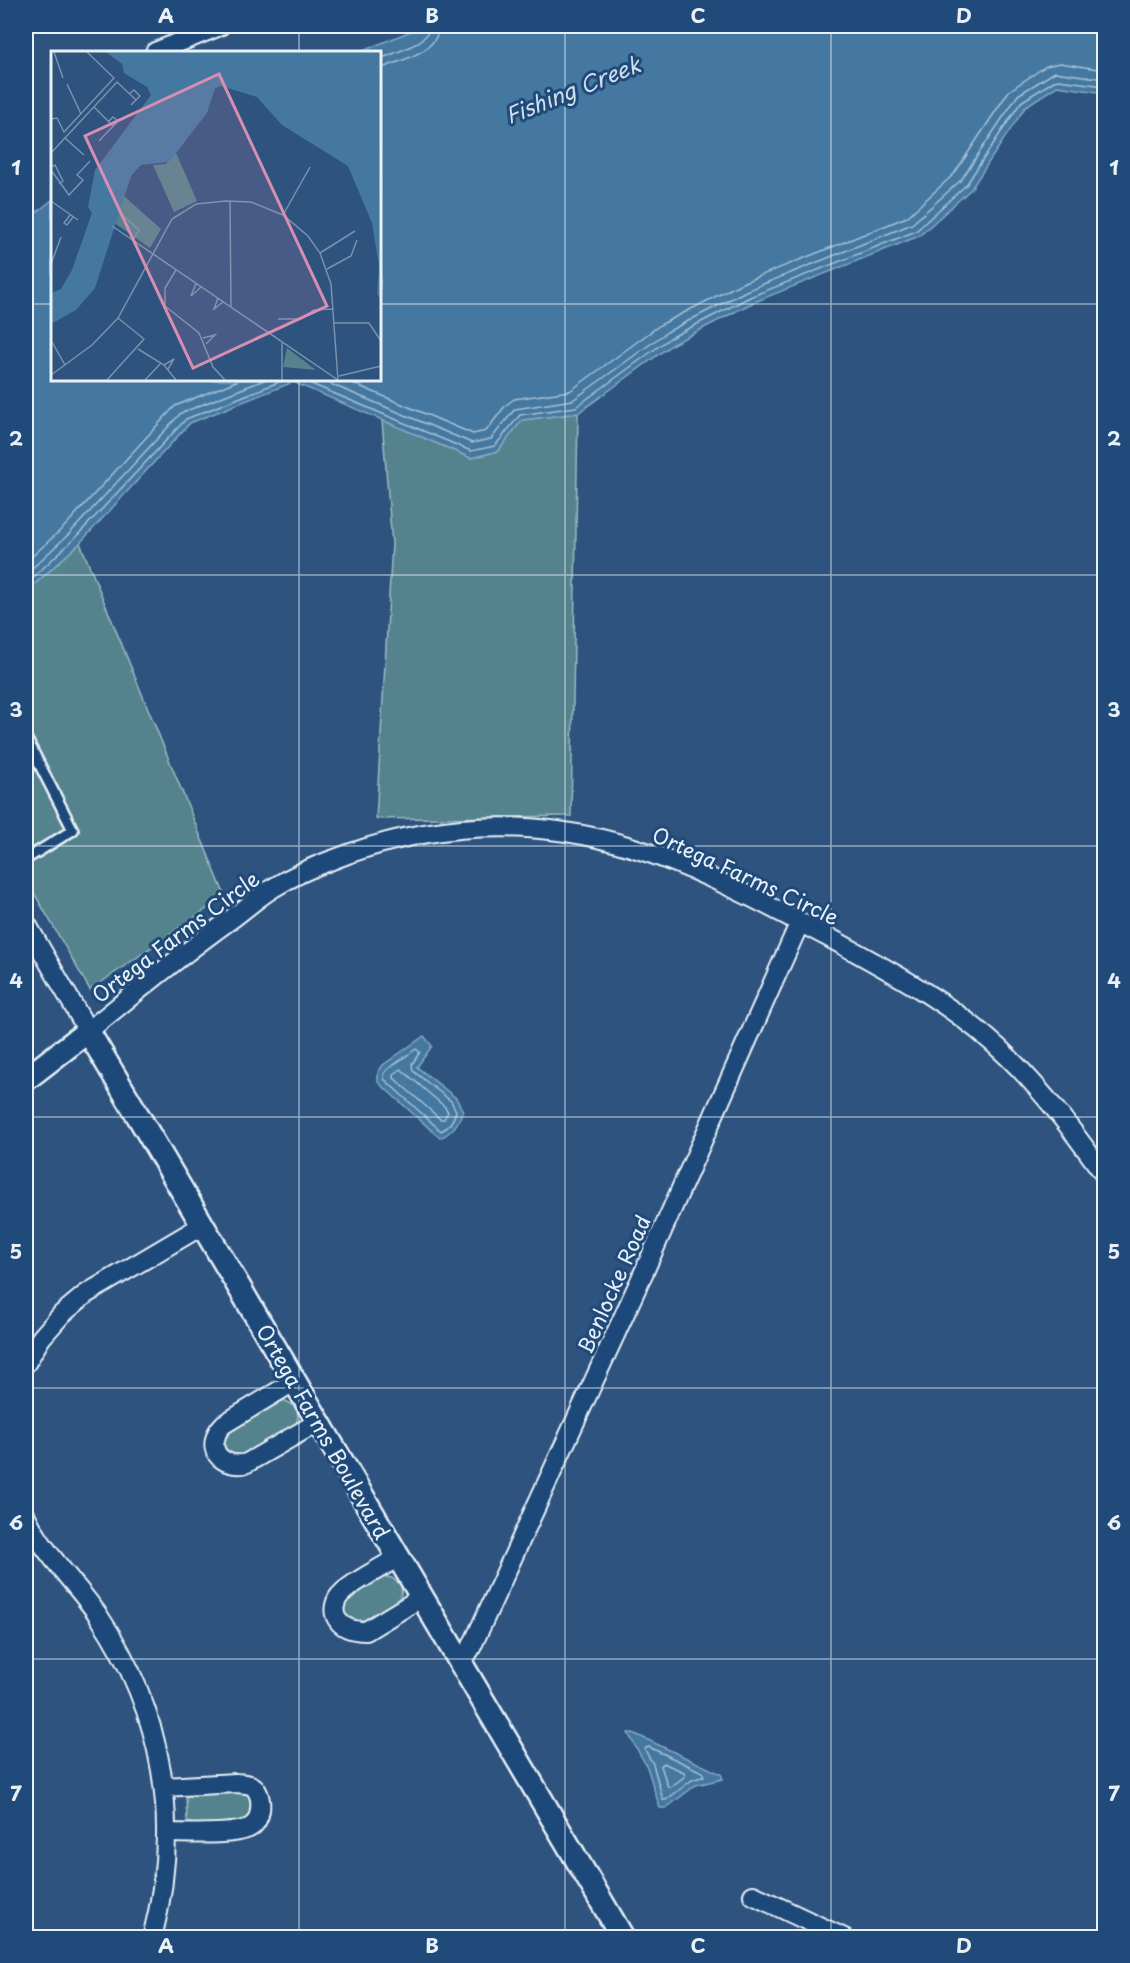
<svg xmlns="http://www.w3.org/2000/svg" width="1130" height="1963" viewBox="0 0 1130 1963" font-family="'Playpen Sans',sans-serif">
  <rect width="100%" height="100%" fill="#2e537f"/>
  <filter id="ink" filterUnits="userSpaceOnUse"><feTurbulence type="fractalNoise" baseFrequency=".0167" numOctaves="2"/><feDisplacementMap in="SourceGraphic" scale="12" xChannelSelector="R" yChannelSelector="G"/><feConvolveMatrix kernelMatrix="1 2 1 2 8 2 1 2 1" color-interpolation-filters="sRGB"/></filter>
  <g filter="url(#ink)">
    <path fill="#55838d" stroke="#9ebac2" stroke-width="1.5" d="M578 413 571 816 376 819 392 544 382 420 471 458 498 451 522 420Z
      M80 543 225 896 90 990 26 879V592Z
      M279 1401H286C298 1407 301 1416 294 1427L243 1457 236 1458 224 1450 223 1437 228 1432Z
      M387 1577 392 1578 401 1585C406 1606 377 1615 362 1624L347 1620 343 1610C345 1596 373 1579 387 1577Z
      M238 1791 250 1796 255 1810 244 1822 192 1824 187 1821 186 1798 192 1794Z"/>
    <path fill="#4478a1" stroke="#86a8c4" stroke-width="1.5" d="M423 26H1104V93L1057 86 1026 106 971 189 919 236 752 303 673 344 578 413 522 420 498 451 471 458 293 382 190 423 80 543 26 592V221L52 200V380H380V52H360Z
      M424 1036 432 1046 417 1067 456 1098 463 1111C458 1124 453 1132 440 1138L378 1082V1072L383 1065Z
      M628 1733H633L721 1774 723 1779 696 1785 666 1808H660L647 1767Z"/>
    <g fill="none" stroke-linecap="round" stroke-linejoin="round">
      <path stroke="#a6c1d5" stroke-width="1.5" d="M380 59C395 52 429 44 430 26
        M380 69C400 60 438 53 439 26
        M302 380 471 451 495 446 520 415 576 407 670 338 750 297 916 231 966 185 1021 102 1054 81 1059 80 1104 86
        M321 380 472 443 491 439 515 409 573 400 667 332 746 291 912 224 961 180 1018 95 1055 72 1104 79
        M345 380 473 434 486 431 505 406 514 399 570 391 660 325 742 283 907 217 954 174 1009 91 1046 66 1060 63 1104 70
        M26 562 64 527 175 406 239 380
        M26 574 70 533 181 413 264 380
        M26 584 75 538 186 419 284 380
        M416 1049 420 1052 412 1064 413 1071 451 1101 456 1111C454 1119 450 1127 441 1131L384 1079V1074L388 1069Z
        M401 1069 445 1107 448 1112 444 1119H440L394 1078V1074Z
        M649 1747 702 1772 704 1776 692 1780 666 1800H663L653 1764 645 1750 646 1748Z
        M663 1763 684 1772 685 1776 671 1787H668L661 1766Z"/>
      <defs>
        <path id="service" d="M26 738 73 830 26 859"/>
        <path id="minor" d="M155 52 220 26
          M26 923 88 1031C135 993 181 955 230 920 244 910 258 897 273 888 291 877 312 867 332 860 428 822 532 816 631 847 699 868 763 903 826 936 891 971 957 1006 1009 1058 1045 1093 1075 1134 1104 1174
          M26 1363 41 1338 62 1314 86 1294 203 1225
          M295 1381 224 1424C221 1427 217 1431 216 1436 208 1457 230 1468 247 1463L318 1422
          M26 1516C43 1553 75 1582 98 1615 164 1713 182 1824 152 1938
          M398 1557C382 1568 355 1580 342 1593 335 1599 332 1611 337 1619 343 1629 356 1631 366 1631L422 1597
          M462 1662 471 1648 643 1274 800 922
          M164 1787 236 1783C242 1784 249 1783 254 1787 264 1797 262 1822 249 1828 232 1836 187 1833 166 1833
          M753 1895 844 1938"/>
        <path id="tertiary" d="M26 1079 88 1031 623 1938"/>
      </defs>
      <use href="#service" stroke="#e8f1f8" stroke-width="14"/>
      <use href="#minor" stroke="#e8f1f8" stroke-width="22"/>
      <use href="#tertiary" stroke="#e8f1f8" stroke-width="27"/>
      <use href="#service" stroke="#1f4a7a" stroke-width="9"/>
      <use href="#minor" stroke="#1f4a7a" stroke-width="18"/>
      <use href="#tertiary" stroke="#1f4a7a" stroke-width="22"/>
    </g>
  </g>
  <path fill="none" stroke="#e8f1f8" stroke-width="1.5" stroke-opacity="0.55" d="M299 26V52M565 26V1938M831 26V1938M26 304H52M380 304H1104M299 380V1938M26 575H1104M26 846H1104M26 1117H1104M26 1388H1104M26 1659H1104"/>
  <g text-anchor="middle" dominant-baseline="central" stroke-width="6" stroke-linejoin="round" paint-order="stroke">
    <g font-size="21" fill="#e8f1f8" stroke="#1f4a7a">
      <text transform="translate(746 875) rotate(25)">Ortega Farms Circle</text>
      <text transform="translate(175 936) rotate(-37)">Ortega Farms Circle</text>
      <text transform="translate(613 1284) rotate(-66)">Benlocke Road</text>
      <text transform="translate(324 1431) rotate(60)">Ortega Farms Boulevard</text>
    </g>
    <g font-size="22" font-style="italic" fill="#cfdfeb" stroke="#1f4a7a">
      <text transform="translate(572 89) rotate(-22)">Fishing Creek</text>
    </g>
  </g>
  <g transform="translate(51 51)">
    <rect width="330" height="330" fill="#2e537f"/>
    <path d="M125 102 146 150 123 161 102 114 115 113ZM73 145 110 178 99 197 62 171ZM236 297 265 319 232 316Z" fill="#55838d"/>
    <path d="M55 1H330V248L326 243 328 215 321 172 297 115 231 74 206 46 170 35 164 37 156 62 118 111 90 114 80 125 44 237 25 259 0 273V242L10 238 21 219 41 162 37 156 44 119 100 44 96 36 73 22 71 13Z" fill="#4478a1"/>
    <path fill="none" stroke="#7892af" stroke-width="1.5" d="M3 1 12 27M16 33 30 63M78 43 83 39 89 45 80 54M43 56 62 75M0 68 6 67 13 81 63 27 36 1M14 87 33 104M48 90 67 70 62 66 58 70M0 102 66 31 85 49M0 116 4 114 12 130 8 133M0 119 18 144 32 129 26 124 39 110M0 150 27 169M179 150 180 256M68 161 88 179 82 189M19 164 13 172 16 174 22 166M232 164 259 116M61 175 287 329M269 202 304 180M0 213 10 186M276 218 300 205 306 189M125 219 114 237V255L148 282 162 316 174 329M145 232 140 245 150 236M167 247 163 258 172 251M227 268H249L263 259 282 258M282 272H318L330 290M152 287 164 284 155 293M1 291 14 314M87 298 113 314 125 329M113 314 123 308 117 318M0 324 41 294 67 267 121 168 145 153 175 150 200 151 232 164 257 185 269 202 280 233 287 329M288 325 330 315M56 329 93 288 67 267M94 329 110 312M231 329V292"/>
    <path fill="#d78fb1" fill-opacity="0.15" stroke="#d78fb1" stroke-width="3" d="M168 23 276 255 142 317 34 85Z"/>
    <rect width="330" height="330" fill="none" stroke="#e8f1f8" stroke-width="3"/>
  </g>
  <rect width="1130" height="1963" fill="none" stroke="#1f4a7a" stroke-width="66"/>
  <rect x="33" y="33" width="1064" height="1897" fill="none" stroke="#e8f1f8" stroke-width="2"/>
  <g font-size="20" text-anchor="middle" font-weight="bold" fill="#e8f1f8">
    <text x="166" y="23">A</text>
    <text x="432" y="23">B</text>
    <text x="698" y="23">C</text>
    <text x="964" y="23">D</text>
    <text x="16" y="175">1</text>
    <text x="1114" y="175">1</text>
    <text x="16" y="446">2</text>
    <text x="1114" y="446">2</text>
    <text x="16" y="717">3</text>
    <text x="1114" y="717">3</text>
    <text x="16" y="988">4</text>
    <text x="1114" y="988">4</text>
    <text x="16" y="1259">5</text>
    <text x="1114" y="1259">5</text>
    <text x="16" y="1530">6</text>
    <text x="1114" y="1530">6</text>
    <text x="16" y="1801">7</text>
    <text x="1114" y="1801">7</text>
    <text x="166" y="1953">A</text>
    <text x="432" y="1953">B</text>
    <text x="698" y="1953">C</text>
    <text x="964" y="1953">D</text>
  </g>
</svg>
